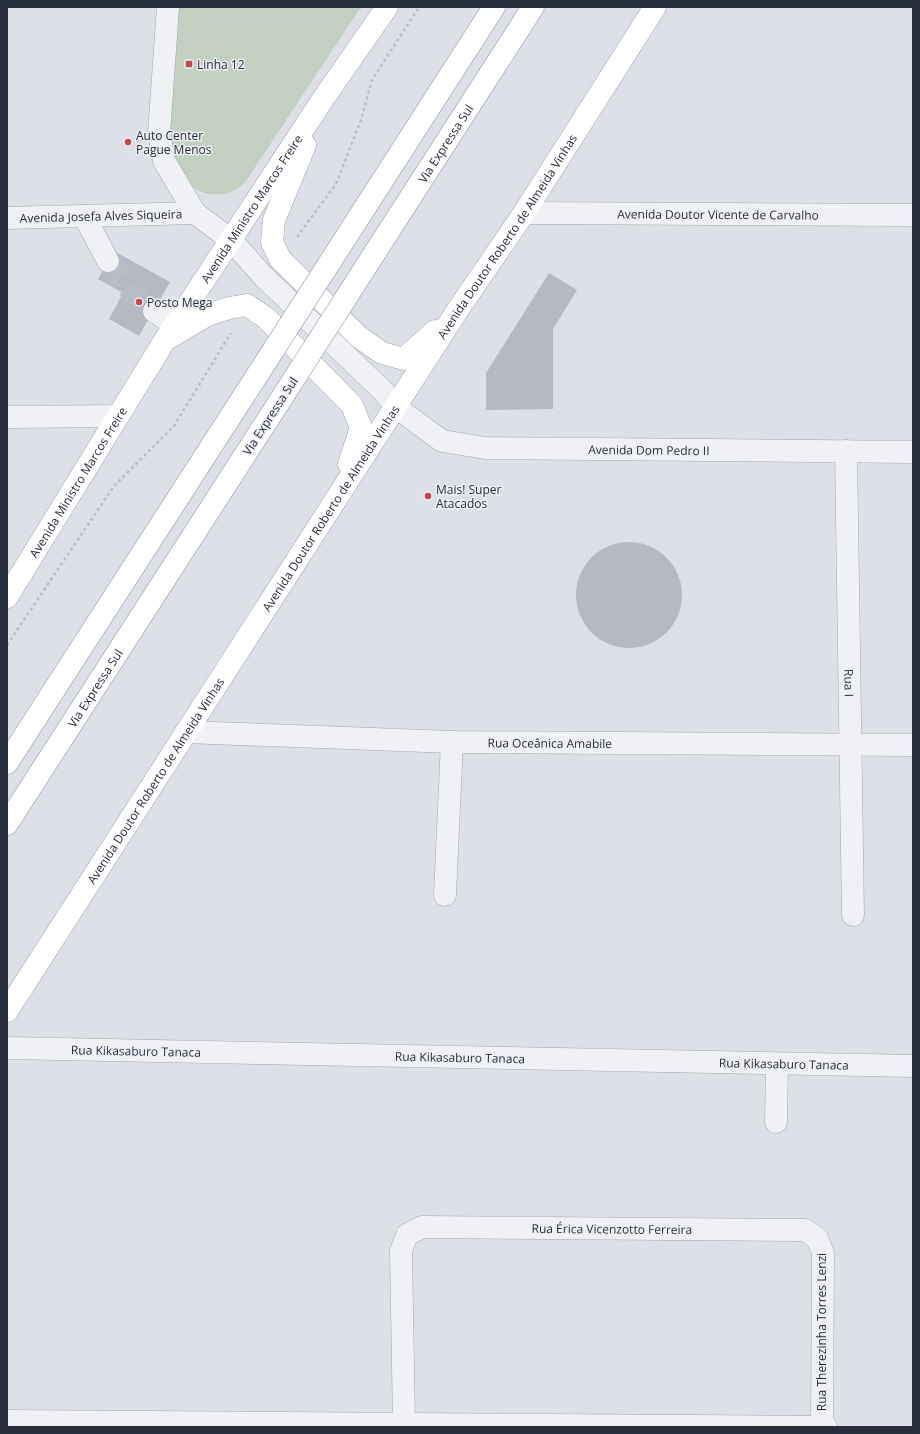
<svg xmlns="http://www.w3.org/2000/svg" width="920" height="1434" viewBox="0 0 920 1434" font-family="'Open Sans',sans-serif">
  <rect width="100%" height="100%" fill="#dee0e7"/>
  <path fill="#c2d0bf" d="M167 7H361L244 184C239 187 233 192 228 193 185 203 176 163 167 131Z"/>
  <path fill="#b5b9c3" d="M114 251 170 282 139 336 109 319 123 293 98 279Z
    M549 273 577 290 553 329V409L486 410V373Z
    M576 595a53 53 0 1 1 106 0a53 53 0 1 1-106 0Z"/>
  <g fill="none" stroke-linecap="round" stroke-linejoin="round">
    <path stroke="#babcc5" stroke-width="22" stroke-dasharray="22 11" stroke-linecap="butt" d="M108 261 131 291 154 311"/>
    <defs>
      <g id="minor">
        <path id="s1" d="M168 7 159 133 164 161 195 213 231 240 263 276 383 391 396 407 442 441 485 448 913 452"/>
        <path id="s2" d="M524 213 913 215"/>
        <path d="M84 216 108 261"/>
        <path id="s3" d="M7 218 195 213"/>
        <path d="M154 311 175 325"/>
        <path d="M7 417 118 416"/>
        <path id="s4" d="M846 451 853 915"/>
        <path id="s5" d="M186 732 452 742 913 745"/>
        <path d="M445 895 452 742"/>
        <path id="s6" d="M7 1048 913 1066"/>
        <path d="M776 1122 777 1064"/>
        <path d="M7 1421 826 1427"/>
        <path id="s7" d="M404 1424 401 1251 407 1235 422 1227 805 1230 817 1238 823 1253 822 1427"/>
      </g>
      <g id="major">
        <path d="M305 145 274 220 272 242 280 259 359 337 382 353 404 359 435 331"/>
        <path d="M170 337 207 315 229 308 247 305 266 318 352 405 361 428 349 464"/>
        <path id="s8" d="M7 597 165 340 323 99 387 7"/>
        <path id="s9" d="M7 1011 457 311 524 213 655 7"/>
      </g>
      <g id="highway">
        <path d="M350 231 494 7"/>
        <path id="s10" d="M376 251 533 7"/>
        <path d="M7 763 256 377"/>
        <path id="s11" d="M7 824 283 396"/>
      </g>
    </defs>
    <use href="#minor" stroke="#a4a7b0" stroke-width="23"/>
    <use href="#major" stroke="#9ea4b2" stroke-width="23"/>
    <use href="#highway" stroke="#868d9c" stroke-width="23"/>
    <path stroke="#bcbec5" stroke-width="2.5" stroke-dasharray="3 3" stroke-linecap="butt" d="M297 237 336 184 361 120 372 80 419 7
      M7 645 114 486 174 426 231 333"/>
    <use href="#minor" stroke="#f0f1f5" stroke-width="22"/>
    <use href="#major" stroke="#fff" stroke-width="22"/>
    <use href="#highway" stroke="#fff" stroke-width="22"/>
    <defs>
      <path id="highway-bridge" d="M256 377 350 231
        M283 396 376 251"/>
    </defs>
    <use href="#highway-bridge" stroke="#868d9c" stroke-width="23" stroke-linecap="butt"/>
    <use href="#highway-bridge" stroke="#fff" stroke-width="22"/>
  </g>
  <g fill="#c6484e" stroke="#edeff4" stroke-width="1.5">
    <rect x="185" y="60" width="8" height="8" rx="2"/>
    <circle cx="128" cy="142" r="4"/>
    <circle cx="139" cy="302" r="4"/>
    <circle cx="428" cy="496" r="4"/>
  </g>
  <g text-anchor="middle" dominant-baseline="central" stroke-width="3" stroke-linejoin="round" paint-order="stroke">
    <g font-size="12" fill="#282d3c" stroke="#edeff4" text-anchor="start">
      <text x="197" y="64">Linha 12</text>
      <text x="136" y="135">Auto Center<tspan x="136" dy="14">Pague Menos</tspan></text>
      <text x="147" y="302">Posto Mega</text>
      <text x="436" y="489">Mais! Super<tspan x="436" dy="14">Atacados</tspan></text>
    </g>
    <g font-size="12" fill="#282d3c" stroke="#edeff4">
      <text stroke="none"><textPath href="#s10" startOffset="128">Via Expressa Sul</textPath></text>
      <text stroke="none"><textPath href="#s8" startOffset="459">Avenida Ministro Marcos Freire</textPath></text>
      <text stroke="none"><textPath href="#s2" startOffset="194">Avenida Doutor Vicente de Carvalho</textPath></text>
      <text stroke="none"><textPath href="#s3" startOffset="94">Avenida Josefa Alves Siqueira</textPath></text>
      <text stroke="none"><textPath href="#s9" startOffset="922">Avenida Doutor Roberto de Almeida Vinhas</textPath></text>
      <text transform="translate(270 416) rotate(-57)">Via Expressa Sul</text>
      <text stroke="none"><textPath href="#s1" startOffset="760">Avenida Dom Pedro II</textPath></text>
      <text stroke="none"><textPath href="#s8" startOffset="135">Avenida Ministro Marcos Freire</textPath></text>
      <text stroke="none"><textPath href="#s9" startOffset="598">Avenida Doutor Roberto de Almeida Vinhas</textPath></text>
      <text stroke="none"><textPath href="#s4" startOffset="232">Rua I</textPath></text>
      <text stroke="none"><textPath href="#s11" startOffset="162">Via Expressa Sul</textPath></text>
      <text stroke="none"><textPath href="#s5" startOffset="364">Rua Oceânica Amabile</textPath></text>
      <text stroke="none"><textPath href="#s9" startOffset="274">Avenida Doutor Roberto de Almeida Vinhas</textPath></text>
      <text stroke="none"><textPath href="#s6" startOffset="129">Rua Kikasaburo Tanaca</textPath></text>
      <text stroke="none"><textPath href="#s6" startOffset="453">Rua Kikasaburo Tanaca</textPath></text>
      <text stroke="none"><textPath href="#s6" startOffset="777">Rua Kikasaburo Tanaca</textPath></text>
      <text stroke="none"><textPath href="#s7" startOffset="397">Rua Érica Vicenzotto Ferreira</textPath></text>
      <text transform="translate(821 1332) rotate(-90)">Rua Therezinha Torres Lenzi</text>
    </g>
  </g>
  <rect width="920" height="1434" fill="none" stroke="#282d3c" stroke-width="16"/>
</svg>
